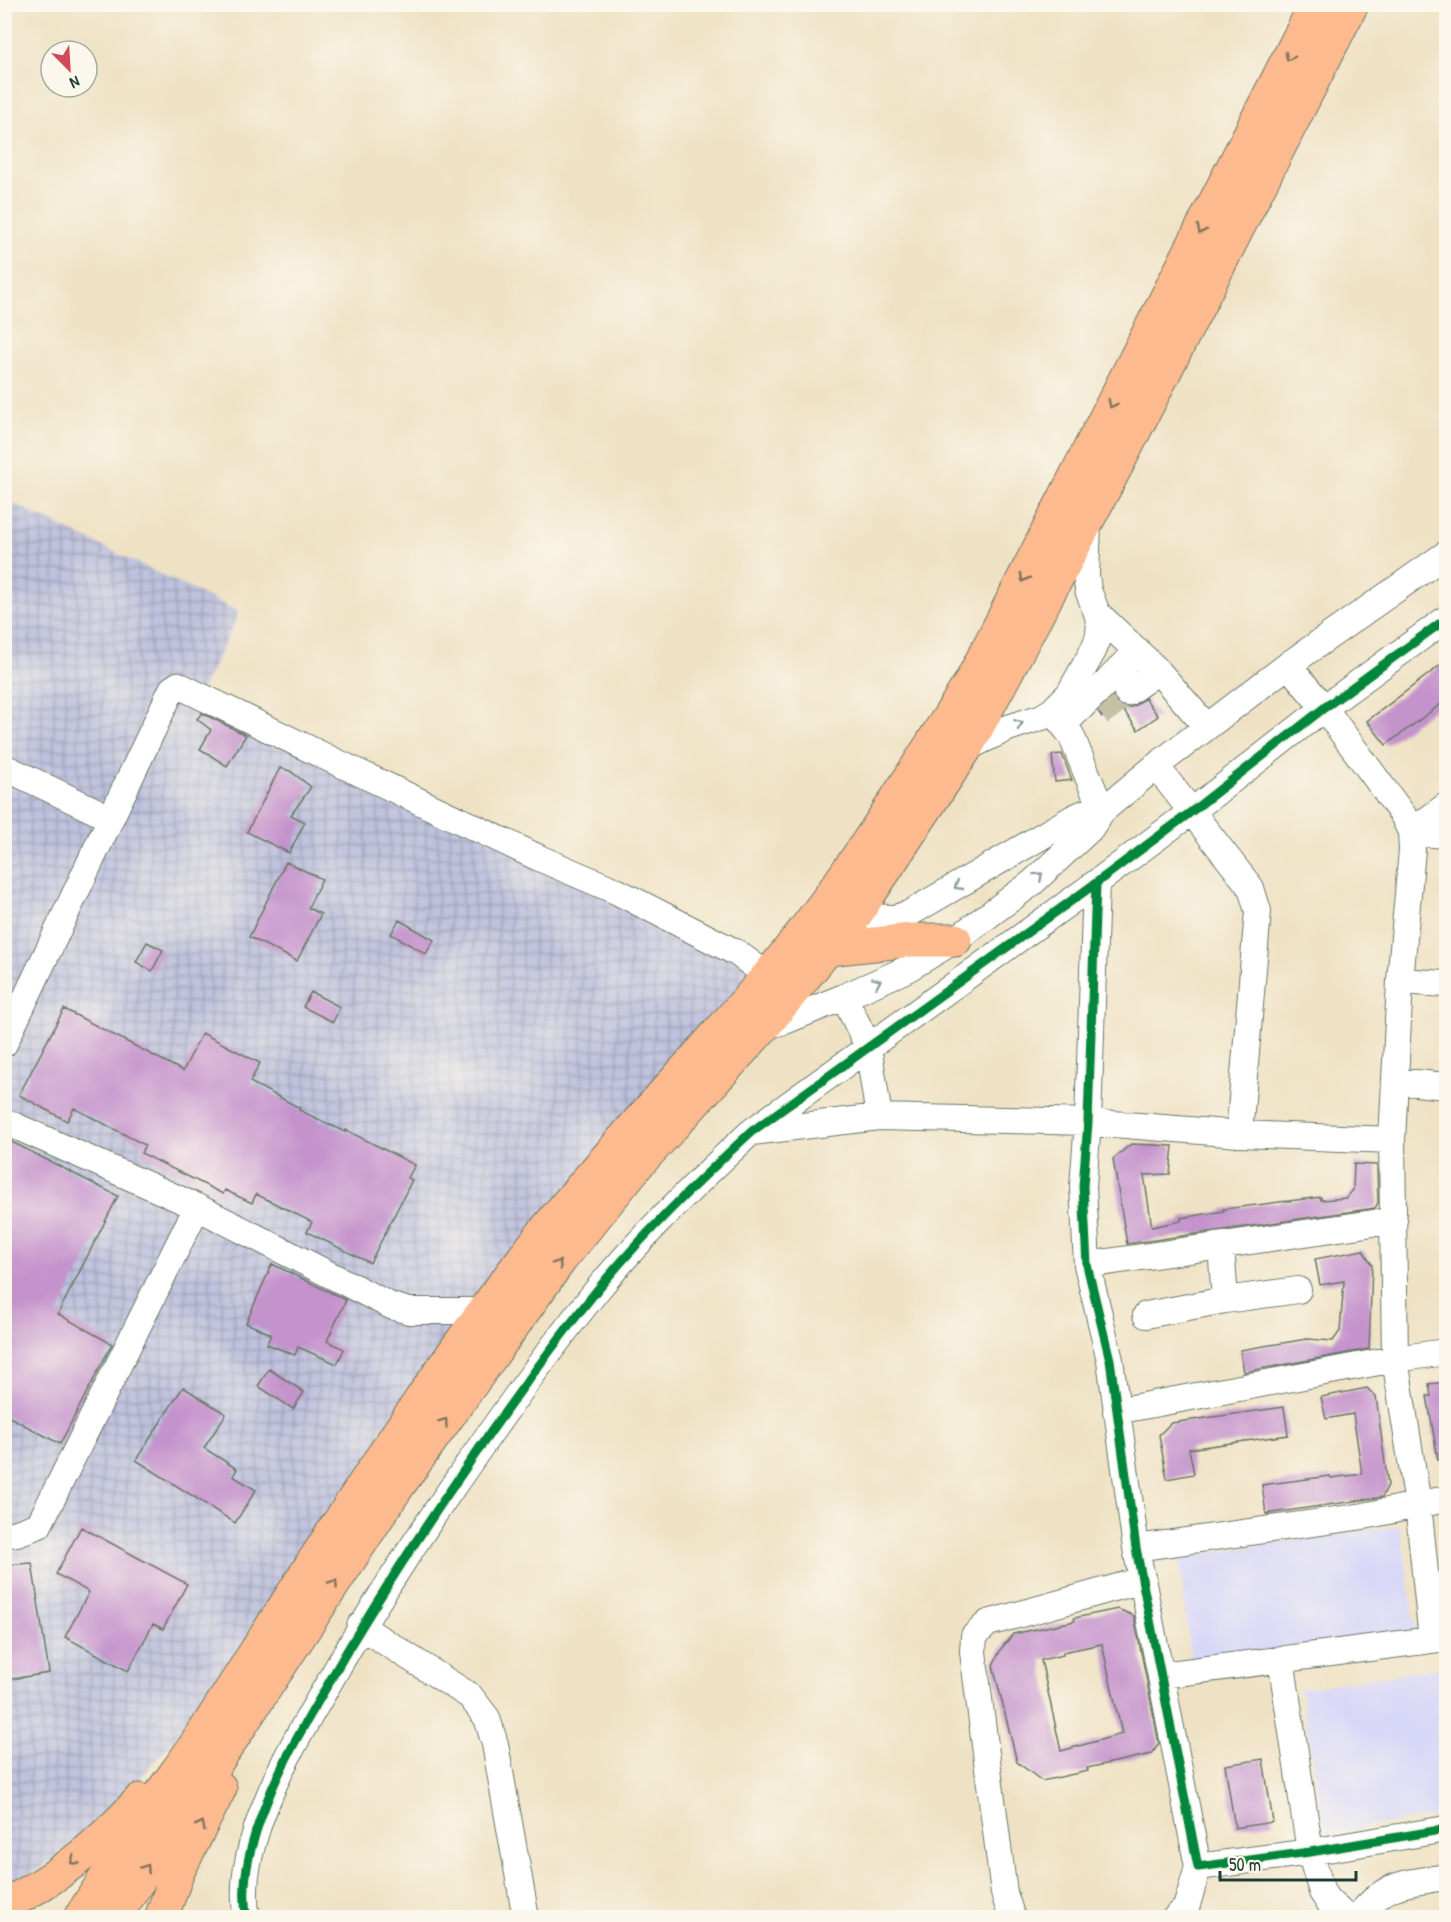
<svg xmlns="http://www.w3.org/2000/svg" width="1451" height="1922" viewBox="0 0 1451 1922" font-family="'Patrick Hand',sans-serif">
  <defs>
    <pattern id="industrial-grid" width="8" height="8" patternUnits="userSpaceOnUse" patternTransform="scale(1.5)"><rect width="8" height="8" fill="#bfc2dd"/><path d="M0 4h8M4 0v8" fill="none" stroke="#9b9fb4"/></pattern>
  </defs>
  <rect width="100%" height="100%" fill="#fbf7ec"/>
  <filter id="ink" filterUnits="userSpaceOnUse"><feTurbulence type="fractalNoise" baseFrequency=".0167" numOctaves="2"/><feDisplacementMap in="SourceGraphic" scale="12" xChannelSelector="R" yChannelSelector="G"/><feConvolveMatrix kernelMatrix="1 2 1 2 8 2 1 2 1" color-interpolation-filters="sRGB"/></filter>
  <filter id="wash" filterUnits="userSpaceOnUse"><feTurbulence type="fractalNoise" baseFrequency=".008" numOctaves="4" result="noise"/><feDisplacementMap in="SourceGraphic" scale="24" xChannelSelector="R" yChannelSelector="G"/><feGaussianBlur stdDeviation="1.35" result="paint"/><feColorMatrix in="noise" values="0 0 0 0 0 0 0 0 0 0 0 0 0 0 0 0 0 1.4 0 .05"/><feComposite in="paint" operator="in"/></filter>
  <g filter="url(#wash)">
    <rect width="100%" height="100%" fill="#efe2c4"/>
    <path fill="#d7d7f8" d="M1400 1526 1416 1632 1191 1663 1179 1557Z
      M1446 1667V1814L1326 1834 1300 1689Z"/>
    <path fill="url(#industrial-grid)" d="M4 499 239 612 202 690 773 963 194 1718 105 1817 39 1870 4 1887Z"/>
    <g id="blocks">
      <path fill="#c493cc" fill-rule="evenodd" d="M1446 661V700L1386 745 1367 721Z
        M1113 697 1119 705 1102 717 1098 711Z
        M1145 698 1158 716 1138 730 1123 710 1136 705Z
        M202 713 246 735 227 766 200 749 211 730 197 719Z
        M1062 754 1072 780 1055 782 1052 755Z
        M280 768 290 771 311 787 291 815 305 822 289 853 247 832Z
        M286 862 322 879 308 908 321 914 297 961 249 937Z
        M399 920 434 940 426 954 391 934Z
        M147 942 163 950 152 971 136 962Z
        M311 992 340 1007 333 1022 303 1007Z
        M64 1009 183 1071 202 1033 260 1063 250 1082 300 1108 299 1110 345 1132 346 1130 415 1165 408 1178 412 1180 370 1263 307 1232 312 1222 256 1194 252 1203 225 1190 223 1194 141 1153 145 1145 74 1108 67 1121 19 1095Z
        M4 1138 118 1196 58 1314 112 1344 60 1444 4 1414Z
        M1131 1144 1173 1146 1170 1174 1144 1175 1152 1227 1181 1221V1218L1224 1211 1223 1209 1321 1197V1200L1346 1198 1353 1190 1354 1164 1377 1165 1378 1203 1375 1208 1127 1244 1113 1159Z
        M1363 1250 1372 1265 1369 1349 1244 1372 1240 1350 1307 1339 1333 1341 1340 1331 1344 1281 1320 1285 1315 1259Z
        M272 1264 346 1300 327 1341 344 1349 337 1364 298 1347 295 1355 267 1344 271 1334 246 1323Z
        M269 1369 304 1392 293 1409 258 1386Z
        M1446 1382V1459L1438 1460 1427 1396H1431L1429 1384Z
        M183 1387 226 1414 204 1448 237 1469 233 1476 256 1490 235 1523 136 1460Z
        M1367 1388 1376 1397 1388 1485 1382 1497 1266 1514 1262 1485 1330 1476 1331 1478 1362 1474 1353 1414 1326 1419 1321 1397Z
        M1284 1407 1288 1435 1189 1449 1194 1474 1167 1479 1159 1435 1171 1423Z
        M81 1527 187 1584 163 1629 153 1624 128 1671 65 1637 89 1592 56 1574Z
        M32 1563 49 1673 4 1680V1565Z
        M1118 1609 1134 1616 1159 1743 1152 1754 1087 1768 1088 1771 1042 1781 1017 1762 993 1665 1001 1649 1013 1634 1075 1621 1074 1618ZM1102 1644 1122 1734 1061 1751 1041 1660 1063 1655V1652Z
        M1263 1759 1273 1822 1235 1828 1225 1765Z"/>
    </g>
  </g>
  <g filter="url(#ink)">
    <use href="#blocks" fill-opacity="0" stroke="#687766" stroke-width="1.5"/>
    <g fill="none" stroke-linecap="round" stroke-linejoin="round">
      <path stroke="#c5c1a7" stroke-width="26" stroke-dasharray="26 13" stroke-linecap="butt" d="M1100 713 1127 693"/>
      <defs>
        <path id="minor" d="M1097 613 1158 671 1207 727
          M1288 665 1324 708 1403 815 1411 832 1412 850 1400 981 1392 1140 1395 1359 1418 1504 1432 1640
          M1127 693 1158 671
          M1052 711 1071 735 1102 811
          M1063 725 1107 682 1137 650
          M966 748 1008 728 1042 717 1052 711 1069 694 1093 651 1098 639 1100 626 1097 613 1088 590 1086 575 1088 525
          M1156 766 1251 888 1258 911 1239 1134
          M4 767 110 818
          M1411 832 1446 806
          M1411 832 1446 835
          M1096 883 1088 1122 1083 1186 1087 1265 1110 1360 1136 1548 1198 1867 1310 1852 1446 1829
          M854 917 895 918 910 913 1073 818 1084 813 1102 811
          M1400 981 1446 984
          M844 997 868 1046 879 1117
          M764 1026 785 1021 844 997 907 969 955 940 1032 883 1090 829 1102 811 1156 766 1288 665 1446 554
          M4 1044 172 689 178 685 330 759 539 858 616 891 737 953 768 976
          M1395 1081 1446 1086
          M4 1121 197 1207 391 1306 409 1311H484
          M752 1132 879 1117 1088 1122 1239 1134 1392 1140
          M1221 1246 1225 1300 1298 1290
          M1087 1265 1394 1220
          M1146 1315 1225 1300
          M1116 1411 1395 1359 1446 1352
          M4 1535 17 1533 39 1525 197 1207
          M1136 1548 1364 1516 1446 1499
          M360 1626 470 1696 487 1718 495 1744 526 1918
          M1281 1659 1310 1852 1322 1892 1328 1901 1347 1918
          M1162 1675 1446 1638
          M247 1918C239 1880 253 1836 267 1801 284 1758 308 1719 331 1679 365 1618 404 1559 443 1501 492 1429 543 1357 598 1289 643 1234 699 1180 751 1132L1096 883 1191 812 1324 708 1446 619
          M1012 1918 1004 1893 973 1652 974 1636 988 1623 1143 1580
          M1175 1918 1186 1908 1198 1867
          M1357 1918C1386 1881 1404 1884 1446 1877"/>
        <path id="highway" d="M828 949 912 940H955
          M4 1905C57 1880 101 1843 140 1800
          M80 1918C105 1879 129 1840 155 1802 173 1776 192 1752 208 1726 315 1560 418 1392 540 1237 612 1147 693 1064 767 977 845 884 908 782 972 680L1316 4
          M114 1918 396 1489 560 1260 638 1164 764 1026 854 917 966 748 1118 463 1352 4
          M161 1918 178 1871 220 1788"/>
      </defs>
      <use href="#minor" stroke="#687766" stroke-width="28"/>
      <use href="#highway" stroke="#687766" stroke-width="35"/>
      <use href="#minor" stroke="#fff" stroke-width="26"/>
      <use href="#highway" stroke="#fcba8e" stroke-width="33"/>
      <defs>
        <path id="cycleway" d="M1096 883 1088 1122 1083 1186 1087 1265 1110 1360 1136 1548 1198 1867 1310 1852 1446 1829
          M247 1918C239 1880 253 1836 267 1801 284 1758 308 1719 331 1679 365 1618 404 1559 443 1501 492 1429 543 1357 598 1289 643 1234 699 1180 751 1132L1096 883 1191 812 1324 708 1446 619"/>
      </defs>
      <use href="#cycleway" stroke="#fbf7ec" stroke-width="13"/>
      <use href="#cycleway" stroke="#00873e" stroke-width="9"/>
    </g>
    <defs><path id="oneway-chevron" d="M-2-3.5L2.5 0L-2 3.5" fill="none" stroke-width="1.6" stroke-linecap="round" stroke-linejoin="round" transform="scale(1.5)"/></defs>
    <g stroke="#82755c">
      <use href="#oneway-chevron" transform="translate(1289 57) rotate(117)"/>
      <use href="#oneway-chevron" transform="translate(1201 230) rotate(117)"/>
      <use href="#oneway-chevron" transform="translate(1112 404) rotate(117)"/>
      <use href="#oneway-chevron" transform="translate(1024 578) rotate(117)"/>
      <use href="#oneway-chevron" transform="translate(558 1264) rotate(-54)"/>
      <use href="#oneway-chevron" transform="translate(444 1422) rotate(-54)"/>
      <use href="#oneway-chevron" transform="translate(334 1583) rotate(-56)"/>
      <use href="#oneway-chevron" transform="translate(201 1825) rotate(-63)"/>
      <use href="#oneway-chevron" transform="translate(74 1861) rotate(144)"/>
      <use href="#oneway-chevron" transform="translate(146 1868) rotate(-57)"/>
    </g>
    <g stroke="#8f9e9a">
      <use href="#oneway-chevron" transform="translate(1019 724) rotate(-19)"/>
      <use href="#oneway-chevron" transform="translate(1039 876) rotate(-42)"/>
      <use href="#oneway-chevron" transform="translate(958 886) rotate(149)"/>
      <use href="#oneway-chevron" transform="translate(877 982) rotate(-24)"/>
    </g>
  </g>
  <rect width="1451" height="1922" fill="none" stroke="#fbf7ec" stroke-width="24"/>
  <g transform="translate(69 69) rotate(156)"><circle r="28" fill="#fbf7ec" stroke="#a3ada2" stroke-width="1.5"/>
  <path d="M0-4.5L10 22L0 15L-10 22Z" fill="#d1495b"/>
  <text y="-9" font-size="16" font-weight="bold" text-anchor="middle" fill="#1f3d34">N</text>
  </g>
  <path d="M1220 1871v9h136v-9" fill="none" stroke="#1f3d34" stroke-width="3"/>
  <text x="1229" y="1871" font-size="18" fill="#1f3d34" stroke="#fbf7ec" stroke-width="4.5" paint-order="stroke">50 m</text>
</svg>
